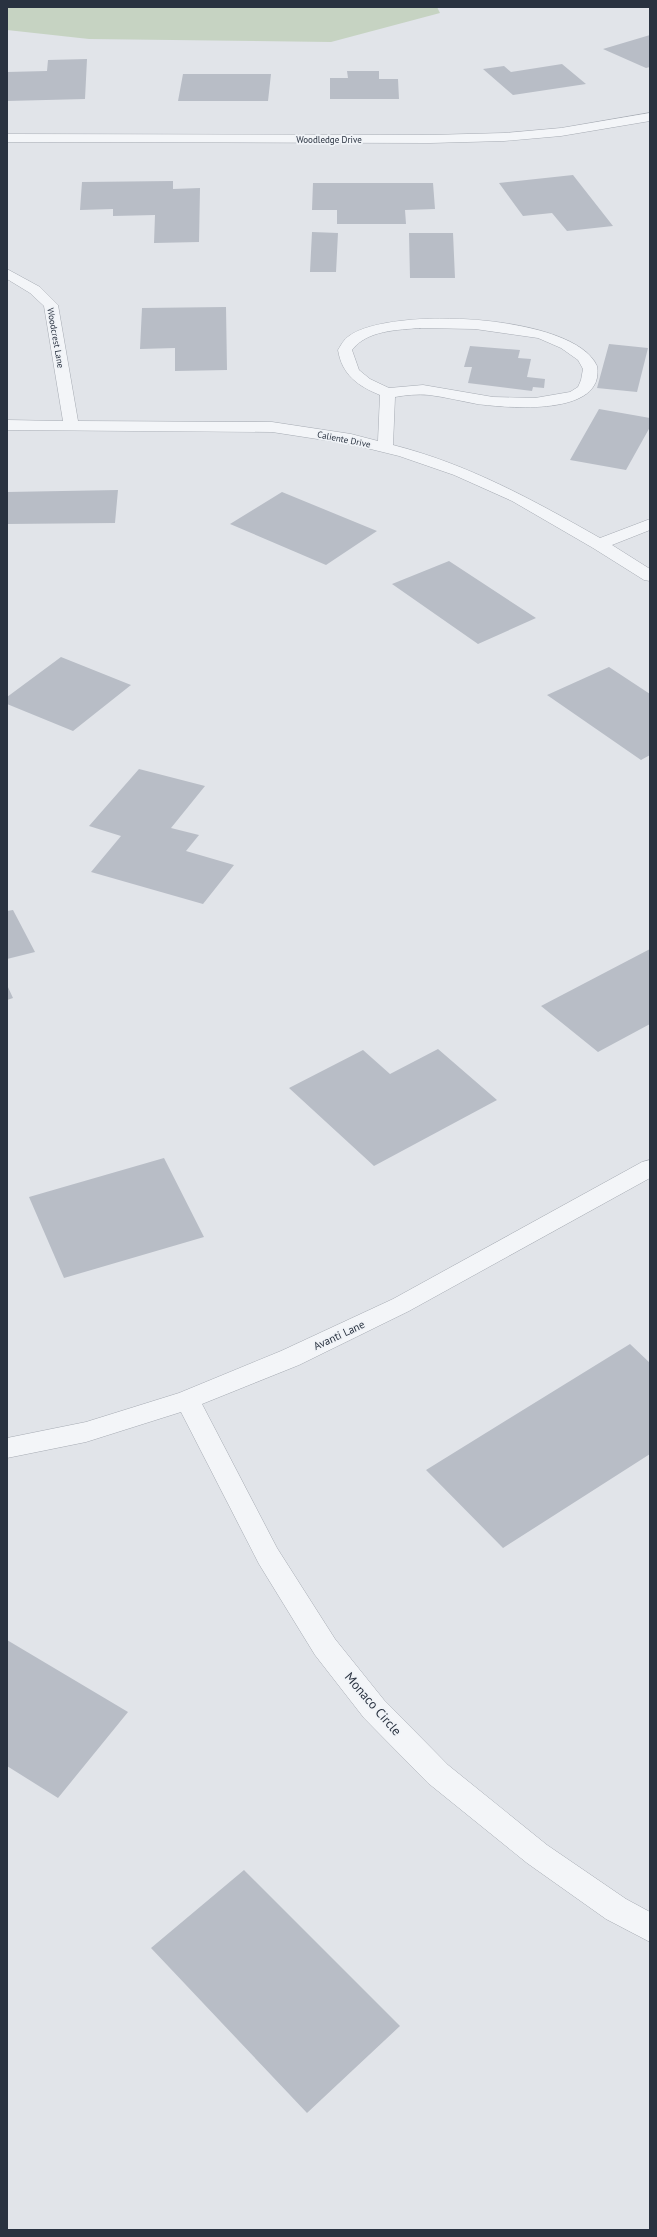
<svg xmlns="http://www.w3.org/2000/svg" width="657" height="2237" viewBox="0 0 657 2237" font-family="'PT Sans',sans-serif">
  <rect width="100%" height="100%" fill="#e1e4e9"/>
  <path fill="#c6d3c2" d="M7 7H437L440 13 331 42 89 39 7 30Z"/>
  <path fill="#b8bdc6" d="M650 35V67L646 68 603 49Z
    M87 59 85 99 7 101V72L47 71 48 60Z
    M562 64 586 84 513 95 483 69 504 66 511 72Z
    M347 71H379V79H398L399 99H330V78H348Z
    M183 74H271L268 101H178Z
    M573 175 613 226 567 231 552 213 523 216 499 183Z
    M173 181V189L200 188 199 242 154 243 155 215 113 216V209L80 210 82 182Z
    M313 183H433L435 209 405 210 406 224H337V210H312Z
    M312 232 338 233 336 272H310Z
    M409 233H453L455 278H410Z
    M226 307 227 370 175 371V348L140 349 142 308Z
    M609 344 648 348 637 392 597 388Z
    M470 346 520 350 518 358 531 359 527 377 545 379 544 388 533 387 532 391 468 383 472 367H464Z
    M599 409 650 418V427L626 470 570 460Z
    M118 490 115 523 7 524V492Z
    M282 492 377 531 326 565 230 524Z
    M449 561 536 618 478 644 392 584Z
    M61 657 131 685 73 731 7 704V697Z
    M609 667 650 694V755L641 760 547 695Z
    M139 769 205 786 171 828 199 835 186 851 234 865 203 904 91 872 121 836 89 826Z
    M13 910 35 952 7 959V911Z
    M650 949V1024L598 1052 541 1006Z
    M7 985 13 998 7 1000Z
    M438 1049 497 1100 374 1166 289 1088 363 1050 390 1074Z
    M164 1158 204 1237 64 1278 29 1197Z
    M630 1344 650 1363V1454L503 1548 426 1470Z
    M7 1640 128 1712 58 1798 7 1766Z
    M244 1870 400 2026 307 2113 151 1948Z"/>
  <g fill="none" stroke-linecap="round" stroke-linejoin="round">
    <defs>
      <path id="minor" d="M650 113V121L561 136 504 141 430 143 7 142V134L430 135 504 133 561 128Z
        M7 269 40 287 58 305 78 421 272 422 351 434 378 441 380 395C358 386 342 375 338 350 341 345 344 339 349 336 390 306 575 314 597 366 606 417 507 408 477 404 461 401 445 397 429 395 417 394 406 395 395 397L393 445C468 464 533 500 600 538L650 519V530L612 545 650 569V581L644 580 593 548 512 501 454 475 399 456 350 444 272 432 7 430V420L63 421 44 306 30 293 7 279ZM420 328 475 329 538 338 561 348 578 360 583 369 581 380 578 387 570 392 535 398 493 397 423 385 389 388 370 379 359 370 352 350C367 330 398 330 420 328Z
        M650 1160V1178L409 1311 299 1365 202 1404 277 1548 335 1639 384 1700 448 1765 547 1845 626 1899 650 1912V1942L606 1919 527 1863 428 1783 364 1718 315 1655 259 1564 181 1412 86 1442 7 1458V1438L86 1422 179 1393 281 1351 393 1299 642 1162Z"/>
    </defs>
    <use href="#minor" stroke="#a6abb3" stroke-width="1"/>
    <use href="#minor" fill="#f3f5f8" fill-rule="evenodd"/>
  </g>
  <g text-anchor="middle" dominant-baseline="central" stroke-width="3.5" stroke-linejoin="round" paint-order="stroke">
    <g font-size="9" fill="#293240" stroke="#f0f3f7">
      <text x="329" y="139">Woodledge Drive</text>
      <text transform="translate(56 338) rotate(80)">Woodcrest Lane</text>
      <text transform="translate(344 439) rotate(11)">Caliente Drive</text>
    </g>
    <g font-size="11" fill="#293240" stroke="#f0f3f7">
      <text transform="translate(339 1335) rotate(-25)">Avanti Lane</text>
    </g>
    <g font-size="13" fill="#293240" stroke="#f0f3f7">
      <text transform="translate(373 1704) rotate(49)">Monaco Circle</text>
    </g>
  </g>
  <rect width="657" height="2237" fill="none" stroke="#293240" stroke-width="16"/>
</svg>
